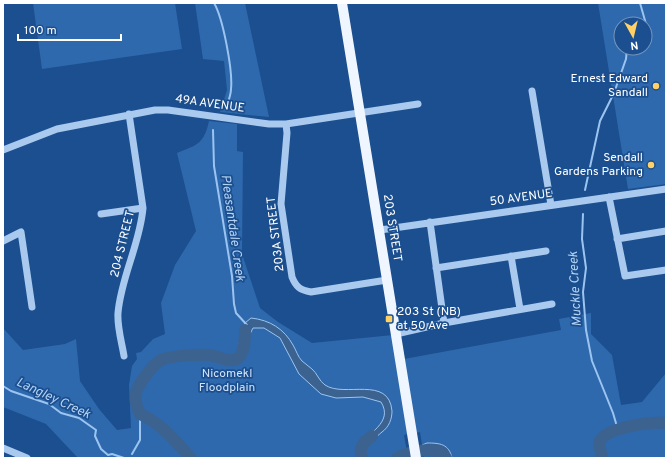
<svg xmlns="http://www.w3.org/2000/svg" width="669" height="461" viewBox="0 0 669 461" font-family="Overpass,sans-serif">
  <rect width="100%" height="100%" fill="#1b4f8f"/>
  <path fill="#2e69ad" fill-rule="evenodd" d="M33 3H175L182 49 42 69Z
    M195 3H245L269 117 220 112 227 90 224 61 203 59Z
    M598 3H666V184L628 189ZM621 24H645V48H621Z
    M209 121 237 124V151L243 152 242 254 260 308 278 322 312 343 393 335 409 434 404 435 408 458H78L46 424 3 407V328L23 350 65 344 76 339 80 381 99 409 117 430 131 428 129 385 132 366 137 359 136 353 141 352 153 339 165 334 161 303 175 265 196 231 177 153C197 145 204 144 209 121Z
    M591 313V334L612 355 621 405 642 402 666 373V458H424L420 432 416 433 404 359 561 330 559 319Z"/>
  <path fill="#3c6290" stroke="#9cc4f0" d="M251 318C270 320 284 329 293 345 296 350 298 357 302 361 305 364 309 366 312 369 317 373 319 381 325 385 344 398 389 375 392 411 392 419 389 427 382 432 375 438 366 446 357 448 367 433 394 423 381 402L363 397 336 398 321 394 299 374 280 338 264 328H253L244 346 239 344 245 323Z
    M427 443C440 443 449 444 452 458 441 458 434 452 423 455L422 445Z"/>
  <g fill="none" stroke-linecap="round" stroke-linejoin="round">
    <path stroke="#9cc4f0" stroke-width="2" d="M214 3C223 18 233 71 231 89 231 95 228 101 227 107
      M640 3 646 24 645 31
      M213 130 214 166 232 276 234 304 236 313 247 325
      M585 190 600 121 614 93 626 59 627 48
      M583 214 582 239 586 268 583 292 586 330 592 361 613 413 618 430
      M3 386 11 391 49 404 61 413 79 418 96 430 95 436 101 449 108 455 112 454 124 458
      M132 454 140 440V414"/>
    <path stroke="#3c6290" stroke-width="12" d="M191 458C176 442 161 423 140 414 133 399 134 391 144 378 148 372 154 364 161 360 168 356 201 354 210 355 218 356 228 363 237 359 245 354 245 338 245 330
      M362 458C358 447 364 442 372 436
      M397 458C409 452 437 444 446 458
      M602 458 599 443C604 427 651 422 666 423"/>
    <path stroke="#a9c9ee" stroke-width="7" d="M532 91 551 205
      M286 124 287 133 281 204 292 277C296 287 300 290 311 292L387 280
      M3 150 57 129 155 110H168L269 124H286L418 104
      M609 197 625 276 666 270
      M101 214 143 208
      M430 222 444 323
      M380 230 666 189
      M617 239 666 231
      M3 241 21 232 32 307
      M511 256 520 309
      M436 268 546 251
      M396 334 444 323 552 304
      M124 356C122 343 117 327 118 313 121 277 140 244 143 208L129 114
      M3 448 27 458"/>
    <path stroke="#f0f6ff" stroke-width="10" d="M342 3 416 458"/>
  </g>
  <g fill="#ffd166" stroke="#1b4f8f" stroke-width="1.5">
    <circle cx="656" cy="86" r="4"/>
    <circle cx="651" cy="165" r="4"/>
    <rect x="385" y="315" width="8" height="8" rx="2"/>
  </g>
  <g text-anchor="middle" dominant-baseline="central" stroke-width="3.5" stroke-linejoin="round" paint-order="stroke">
    <g font-size="12" fill="#fff" stroke="#1b4f8f" text-anchor="end">
      <text x="648" y="79">Ernest Edward<tspan x="648" dy="14">Sandall</tspan></text>
      <text x="643" y="158">Sendall<tspan x="643" dy="14">Gardens Parking</tspan></text>
      <text x="397" y="312" text-anchor="start">203 St (NB)<tspan x="397" dy="14">at 50 Ave</tspan></text>
    </g>
    <g font-size="12" fill="#fff" stroke="#1b4f8f">
      <text transform="translate(210 104) rotate(8)">49A AVENUE</text>
      <text transform="translate(521 198) rotate(-8)">50 AVENUE</text>
      <text transform="translate(392 228) rotate(81)">203 STREET</text>
      <text transform="translate(276 234) rotate(-97)">203A STREET</text>
      <text transform="translate(123 244) rotate(-76)">204 STREET</text>
    </g>
    <g font-size="12" fill="#cfe3fa" stroke="#1b4f8f">
      <text x="227" y="374">Nicomekl<tspan x="227" dy="14">Floodplain</tspan></text>
    </g>
    <g font-size="13" font-style="italic" fill="#b5d3f5" stroke="#1b4f8f">
      <text transform="translate(232 228) rotate(82)">Pleasantdale Creek</text>
      <text transform="translate(576 289) rotate(-93)">Muckle Creek</text>
      <text transform="translate(53 399) rotate(25)">Langley Creek</text>
    </g>
  </g>
  <rect width="669" height="461" fill="none" stroke="#ffffff" stroke-width="8"/>
  <g transform="translate(633 36) rotate(172)"><circle r="19" fill="#1b4f8f" stroke="#7695bc"/>
  <path d="M0-3L7 15L0 10L-7 15Z" fill="#ffd166"/>
  <text y="-6" font-size="11" font-weight="bold" text-anchor="middle" fill="#ffffff">N</text>
  </g>
  <path d="M18 34v6h103v-6" fill="none" stroke="#ffffff" stroke-width="2"/>
  <text x="24" y="34" font-size="12" fill="#ffffff" stroke="#1b4f8f" stroke-width="3" paint-order="stroke">100 m</text>
</svg>
